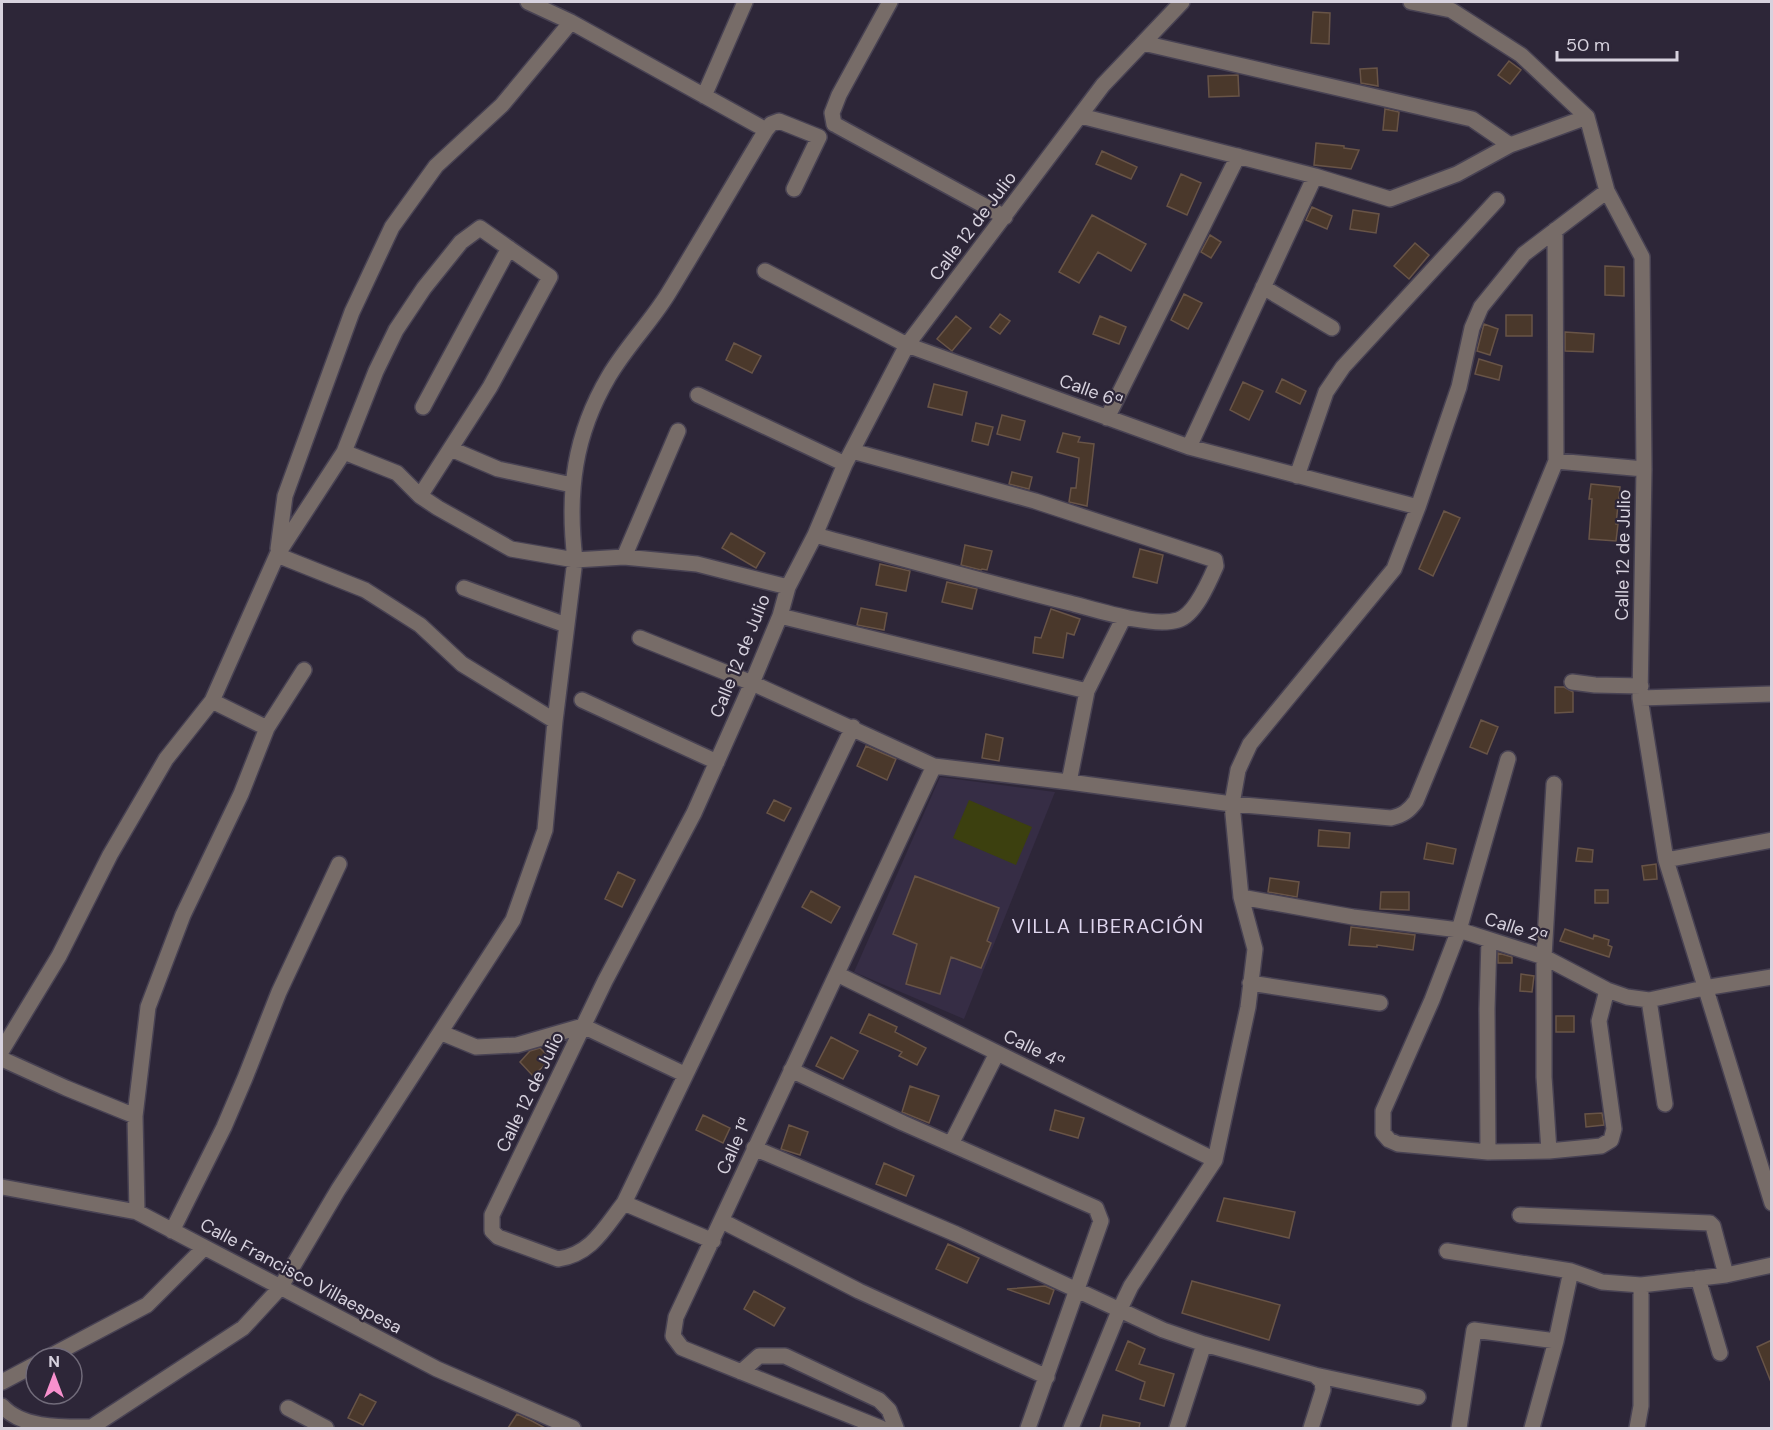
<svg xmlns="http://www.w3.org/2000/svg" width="1773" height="1430" viewBox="0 0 1773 1430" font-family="'DM Sans',sans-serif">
  <rect width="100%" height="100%" fill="#2d2638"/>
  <path fill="#362d45" d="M940 777 1055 792 964 1019 854 972Z"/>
  <path fill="#3c400f" d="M969 800 1032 827 1016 865 953 838Z"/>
  <path fill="#4a382b" stroke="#685447" stroke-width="1.5" d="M1313 12 1330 13 1329 44 1311 43Z
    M1509 61 1521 70 1510 84 1498 75Z
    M1377 68 1378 86 1361 83 1360 69Z
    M1238 75 1239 96 1209 97 1208 76Z
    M1385 109 1399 112 1397 131 1383 130Z
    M1316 143 1344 146V148L1359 150 1351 169 1314 165Z
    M1102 151 1137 167 1131 179 1096 164Z
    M1181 174 1201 183 1187 215 1167 206Z
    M1312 207 1332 216 1327 229 1306 220Z
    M1353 210 1379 214 1376 233 1350 229Z
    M1092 215 1146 244 1131 271 1098 252 1079 283 1059 272Z
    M1210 235 1221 242 1211 258 1201 252Z
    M1415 243 1429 255 1409 279 1394 266Z
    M1605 266 1624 267V296L1605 295Z
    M1184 294 1202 303 1188 329 1171 320Z
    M1000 314 1010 321 1000 334 990 327Z
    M1506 315H1532V336H1506Z
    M956 316 971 328 952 351 937 339Z
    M1100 316 1126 327 1119 344 1093 334Z
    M1484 324 1498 329 1490 355 1477 351Z
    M1565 332 1594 334 1593 352 1565 351Z
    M734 343 761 356 752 373 726 360Z
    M1479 359 1502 366 1499 380 1475 374Z
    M1282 379 1306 391 1300 404 1276 392Z
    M1243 382 1263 391 1249 420 1230 410Z
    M934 384 967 392 962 415 928 407Z
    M1002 415 1025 421 1020 440 997 434Z
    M976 423 993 427 988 445 972 441Z
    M1063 433 1080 437 1078 442 1094 444 1087 506 1069 502 1071 488H1076L1079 458 1057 452Z
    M1012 472 1032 477 1029 489 1009 484Z
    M1591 484 1620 487 1616 524H1618L1616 541 1589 539 1592 499H1589Z
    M1444 511 1460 518 1433 576 1419 569Z
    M731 533 765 553 756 568 722 548Z
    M965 545 992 551 987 570 982 569 981 570 961 565Z
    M1140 549 1163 555 1157 583 1133 577Z
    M880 564 910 571 906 591 876 585Z
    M947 582 977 589 972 609 942 602Z
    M861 608 887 613 884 630 857 625Z
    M1051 609 1080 619 1074 635 1067 633 1063 658 1033 653 1035 637 1041 638Z
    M1555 687H1564L1573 692V712L1555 713Z
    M1481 720 1498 727 1487 754 1470 747Z
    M986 734 1003 738 999 761 982 758Z
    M866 746 896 759 887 780 857 766Z
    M774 800 791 808 784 821 767 813Z
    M1319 830 1350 833 1349 848 1318 846Z
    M1427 843 1456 849 1453 864 1424 859Z
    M1578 848 1593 850 1592 862 1576 861Z
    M1656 864 1657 879 1644 880 1642 866Z
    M618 872 635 880 622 907 605 899Z
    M915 876 999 908 987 941 991 943 981 968 951 957 940 994 906 984 917 944 893 934Z
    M1270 878 1299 882 1297 897 1268 892Z
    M1595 890H1608V903H1595Z
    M811 891 840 907 831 923 802 907Z
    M1381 892H1409V910L1380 909Z
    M1351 927 1415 935 1413 950 1377 945V947L1349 945Z
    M1565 929 1593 939 1594 935 1609 940 1608 945 1612 947 1609 957 1560 941Z
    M1498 953 1512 957V963H1498Z
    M1521 974 1534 976 1532 992 1520 991Z
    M869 1014 897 1027 895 1032 926 1048 917 1065 899 1056 902 1052 860 1033Z
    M1556 1016H1574V1032H1556Z
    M831 1037 858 1051 843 1079 816 1066Z
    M540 1048 551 1059 533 1076 520 1062 530 1051Z
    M910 1086 939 1096 929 1123 902 1112Z
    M1055 1110 1084 1118 1078 1138 1050 1130Z
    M1602 1113 1604 1125 1586 1127 1585 1114Z
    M703 1115 730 1128 723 1143 696 1130Z
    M789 1125 808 1132 800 1155 781 1149Z
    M884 1163 914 1176 906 1196 876 1184Z
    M1224 1198 1295 1212 1289 1238 1217 1221Z
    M948 1244 979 1258 967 1283 936 1269Z
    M1192 1281 1280 1305 1269 1340 1182 1313Z
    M1045 1286 1054 1290 1049 1304 1007 1289Z
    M754 1291 785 1308 774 1326 744 1309Z
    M1772 1340V1382H1771L1757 1347Z
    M1128 1341 1145 1349 1139 1364 1174 1374 1164 1406 1140 1399 1145 1382 1116 1370Z
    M360 1394 376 1402 363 1425 348 1418Z
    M517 1414 532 1421 545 1428H508Z
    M1103 1415 1140 1423 1139 1428H1100Z"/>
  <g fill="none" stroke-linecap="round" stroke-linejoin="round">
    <defs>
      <path id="minor" d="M528 2 571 22 766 130
        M1411 2 1451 10 1521 55 1587 117 1607 191 1642 257 1644 469 1640 698 1666 860 1772 1203
        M1143 43 1472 119 1510 145
        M704 96 745 2
        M1081 116 1315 176 1390 199 1457 174 1510 145 1587 117
        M834 124 1005 217
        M834 124 832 113 839 95 890 2
        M765 271 907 345 1189 447 1418 507
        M1263 287 1332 328
        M698 395 845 464
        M423 407 509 248
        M1107 418 1238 156
        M1189 447 1315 176
        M451 449 498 469 572 485
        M344 452 397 473 420 496 438 508 511 549 575 560 624 557 697 564 788 587
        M1556 461 1644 469
        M1297 476 1326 392 1343 367 1497 200
        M815 535C900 558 985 582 1070 603 1097 610 1152 628 1178 620 1195 615 1209 582 1216 566L1215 560 1035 501 852 451
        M278 549 285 496 352 312 392 227 436 166 502 105 571 22
        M277 555 365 590 420 625 462 664 555 721
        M624 557 678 431
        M464 588 566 625
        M780 616 1087 691
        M640 638 752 683 934 766 1069 782 1232 804 1391 818C1403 815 1409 811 1416 801L1556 461 1555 230
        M1572 682 1595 685 1641 686
        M1640 698 1772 694
        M582 700 717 762
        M212 701 267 728
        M853 727 624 1203C605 1227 592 1254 558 1259L498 1237 492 1231V1215L605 981 694 813 752 683 780 616 788 587 815 535 845 464 907 345 1103 85 1182 2
        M1508 759 1459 930 1432 1000 1383 1111V1133L1389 1140 1398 1144 1488 1152 1549 1151 1601 1146 1611 1140 1614 1129 1599 1021 1607 990
        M1069 782 1087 691 1124 617
        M1666 860 1772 840
        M1241 897 1353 917 1459 930 1544 957 1607 990 1627 997 1649 1000 1704 988 1772 977
        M837 974 1215 1160
        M1250 983 1380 1003
        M1649 1000 1665 1104
        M442 1033 476 1047 517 1045 583 1026 684 1074
        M2 1050 59 956 110 855 166 759 212 701 277 555 344 452 376 371 396 330 424 288 461 242 480 228 550 277 490 387 420 496
        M2 1059 66 1088 135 1116
        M791 1070 903 1123 1096 1208 1101 1221 1028 1428
        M951 1144 997 1053
        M754 1148 956 1234 1163 1330 1204 1344 1315 1375 1322 1382 1323 1390 1311 1428
        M1549 1151 1544 1077V957L1554 784
        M1488 1152 1487 1009 1489 940
        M2 1187 137 1212 437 1369 573 1428
        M624 1203 713 1241
        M137 1212 135 1116 148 1007 183 915 241 794 267 728 304 670
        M1520 1215 1710 1223 1713 1226 1726 1275
        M722 1221 859 1291 1047 1377
        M172 1231 224 1127 245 1078 279 992 339 864
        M1447 1251 1571 1271 1602 1282 1641 1285 1726 1275 1772 1265
        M1698 1278 1720 1353
        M47 1358 147 1305 204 1248
        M741 1372 759 1356H785L879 1400 889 1410 896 1428
        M1315 1375 1418 1397
        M2 1382 36 1364
        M2 1406C23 1429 63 1427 92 1427
        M288 1408 326 1428
        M90 1428 243 1328 280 1288 338 1190 513 920 545 830 555 721 575 560C567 492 574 435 609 376 626 347 650 323 668 294 701 240 733 185 766 130L771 124 779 121 819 137 794 189
        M881 1428 682 1348 673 1336 676 1317 934 766
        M1071 1428 1119 1311 1131 1286 1215 1160 1248 1007 1255 949 1241 897 1232 804 1238 770 1250 744 1394 569 1418 507 1459 387 1472 328 1481 307 1524 254 1607 191
        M1177 1428 1204 1344
        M1459 1428 1474 1330 1556 1341
        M1532 1428 1556 1341 1571 1271
        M1637 1428 1641 1406V1285"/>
    </defs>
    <use href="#minor" stroke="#484253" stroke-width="18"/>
    <use href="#minor" stroke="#776c68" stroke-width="15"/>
  </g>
  <g text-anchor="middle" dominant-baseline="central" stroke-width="4.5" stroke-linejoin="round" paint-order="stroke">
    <g font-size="18" fill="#d7d2de" stroke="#2d2638">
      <text transform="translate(973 226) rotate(-53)">Calle 12 de Julio</text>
      <text transform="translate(1091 391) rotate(20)">Calle 6ª</text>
      <text transform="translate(1623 555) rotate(-89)">Calle 12 de Julio</text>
      <text transform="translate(740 656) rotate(-68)">Calle 12 de Julio</text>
      <text transform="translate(1516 928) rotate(18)">Calle 2ª</text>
      <text transform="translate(1034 1049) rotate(26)">Calle 4ª</text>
      <text transform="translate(530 1092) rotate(-64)">Calle 12 de Julio</text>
      <text transform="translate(734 1146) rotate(-66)">Calle 1ª</text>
      <text transform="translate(301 1276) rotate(28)">Calle Francisco Villaespesa</text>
    </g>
    <g font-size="20" letter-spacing="1.5" fill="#dfd6ee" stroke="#2d2638">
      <text x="1108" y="926">VILLA LIBERACIÓN</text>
    </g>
  </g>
  <rect width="1773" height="1430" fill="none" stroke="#d7d2de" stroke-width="6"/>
  <g transform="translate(54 1376)"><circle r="28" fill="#2d2638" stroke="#716b7a" stroke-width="1.5"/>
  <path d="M0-4.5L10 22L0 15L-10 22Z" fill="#f790cd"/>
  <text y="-9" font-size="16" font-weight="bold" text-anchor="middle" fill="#d7d2de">N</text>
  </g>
  <path d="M1557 51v9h120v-9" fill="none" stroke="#d7d2de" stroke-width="3"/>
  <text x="1566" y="51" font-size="18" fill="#d7d2de" stroke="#2d2638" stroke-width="4.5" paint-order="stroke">50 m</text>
</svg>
